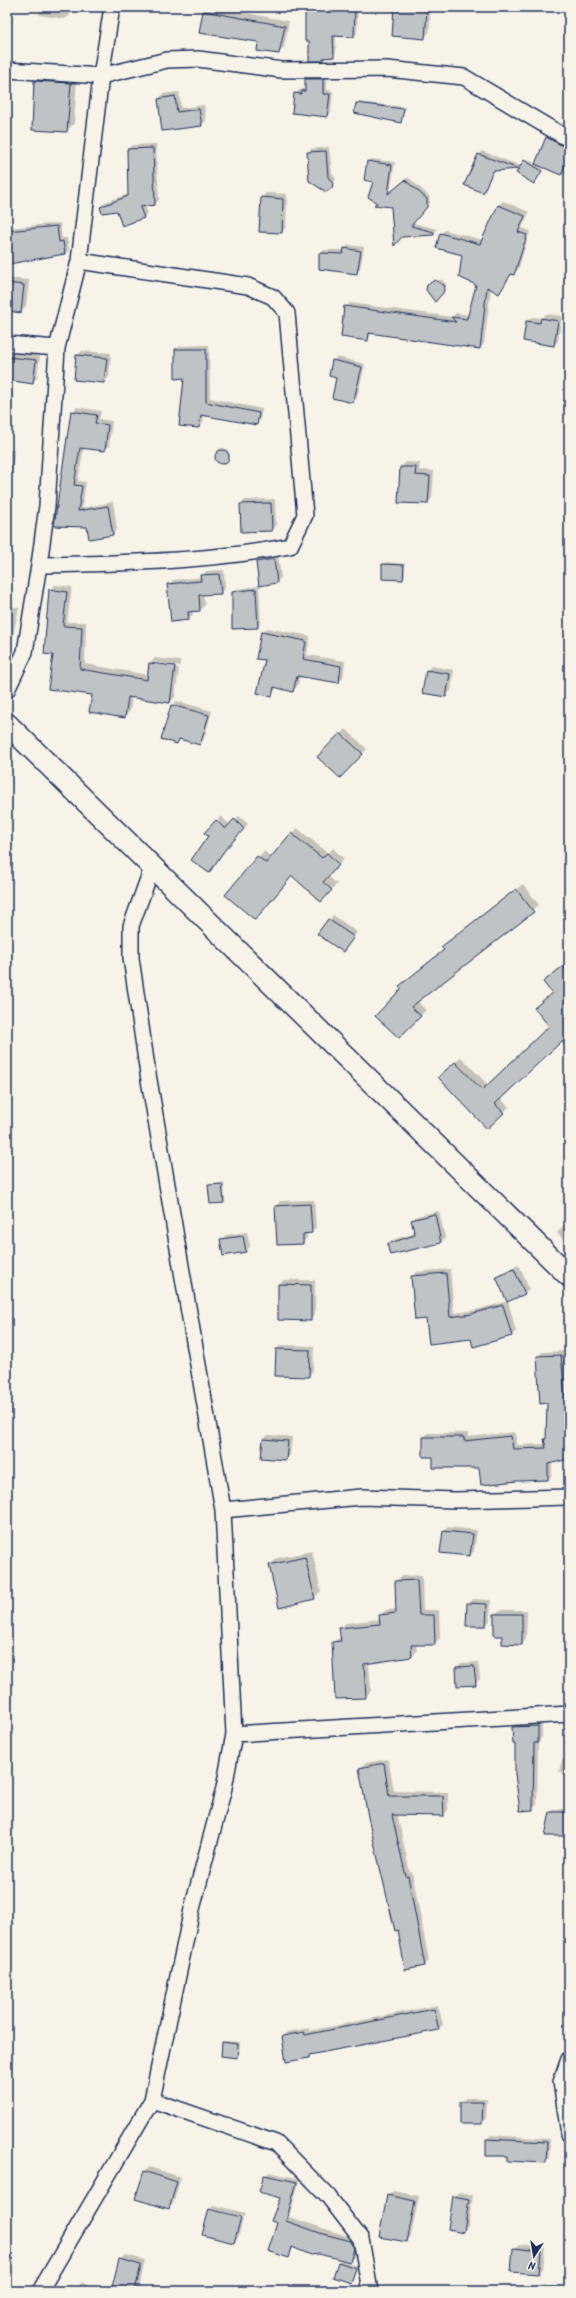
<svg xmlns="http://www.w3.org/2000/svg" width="576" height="2298" viewBox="0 0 576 2298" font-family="Kalam,sans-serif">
  <rect width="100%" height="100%" fill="#f7f3e8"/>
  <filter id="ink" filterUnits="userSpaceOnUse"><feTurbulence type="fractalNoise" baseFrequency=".025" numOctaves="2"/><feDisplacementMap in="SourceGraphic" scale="8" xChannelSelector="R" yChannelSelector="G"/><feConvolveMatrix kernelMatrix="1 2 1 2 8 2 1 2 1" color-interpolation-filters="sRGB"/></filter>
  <g filter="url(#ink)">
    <path fill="#0003" d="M40 7H71L70 15 65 19 39 15Z
      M205 7H232L231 10 289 21 284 48 279 52 260 42 201 32Z
      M306 7H358L357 33 354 36 336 35V53L323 60 310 40Z
      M395 7H431L429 33 424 37 393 35Z
      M42 74 77 77 74 124 67 130 35 81Z
      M310 75H327V90L333 91 331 112 327 116 295 94 299 90 306 88V79Z
      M179 92 181 108 204 105 206 121 201 125 163 130 159 99 163 94Z
      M359 102 405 107 402 120 400 122 357 104Z
      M551 134 569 141V177L539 165 543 169 534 183 525 161 527 159 536 164 547 138Z
      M156 144 159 200 155 204 145 205 148 213 144 217 101 207 105 202 129 194 128 149 132 145Z
      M329 147 332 173 336 179 329 189 322 190 310 180 308 153 311 149Z
      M482 151 521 166 518 168 494 170 483 192 466 184Z
      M371 159 395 162 390 193 408 177 429 196 430 203 413 223 437 229 434 234 402 236 392 206 379 202 368 162Z
      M266 193 287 194 286 227 282 232 262 198Z
      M503 201 529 212 522 228 530 231 518 270 512 273 499 293 491 288 484 344 480 348 372 333 367 339 345 307 350 303 452 317 456 313 469 315 477 284 464 254 440 234 445 230 483 240 499 205Z
      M60 223 62 238H67L69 250 65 254 7 263V228Z
      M348 245 364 247 360 269 356 273 320 254 324 250H344Z
      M569 254V273L563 271Z
      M7 278 29 280 26 306 21 311 7 310Z
      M433 280H442L446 284 445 290 435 300 427 290Z
      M546 314 562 316 558 341 554 345 524 341 527 321 532 317 542 318Z
      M209 345 210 398 262 409 260 420 256 424 204 415 203 423 199 427 176 350 180 346Z
      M7 347 11 349 12 352 40 356 37 378 32 382 12 380 13 399 7 404Z
      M82 351 111 353 109 377 104 382 77 355Z
      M337 357 365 364 357 398 353 402 338 377 333 361Z
      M77 407 101 411 99 419 112 421 109 446 104 450 84 447 78 481 86 482 82 508 113 502 117 529 113 534 90 538 88 526 55 525 72 412Z
      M216 455a7 7 0 1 1 14 0a7 7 0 1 1-14 0Z
      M7 449 14 450 10 499 7 502Z
      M406 462 420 463 419 470 434 471 432 498 428 503 399 502 401 467Z
      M275 499 276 525 271 530 241 505 245 500Z
      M278 555 281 578 276 582 257 562 261 557Z
      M386 562 405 564V577L403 579 383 565Z
      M224 570 225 589 220 593 203 594 205 605 200 610 192 611 193 615 188 619 168 585 173 580 202 577 206 571Z
      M55 585 72 587 67 622H86L85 664 148 675 150 663 155 658 180 661V666L153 662V665L179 668 175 697 170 702 132 697 130 711 125 716 93 694 55 654 50 590Z
      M259 586 261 623 257 627 233 593 237 589Z
      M7 605 19 608 12 640 7 646Z
      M267 628 310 636 307 655 345 661 343 678 339 682 300 676 297 687 292 691 277 687 271 696 262 633Z
      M431 666 454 670 451 691 446 696 427 671Z
      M177 701 212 711 204 739 200 744 181 738 177 743 162 738 172 705Z
      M346 729 367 749 340 777 319 757Z
      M221 816 230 825 239 816 248 824 229 845 213 867 210 836 206 833Z
      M297 828 328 853 333 848 344 859 328 876 337 884 321 900 293 875 226 894 264 851 272 858Z
      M523 884 539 905 417 1001 426 1010 399 1037 402 989 400 986 444 950 448 942Z
      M333 915 357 932 343 951 319 934Z
      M569 961V1037L562 1039 500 1098 509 1107 487 1128 439 1077 461 1057 488 1085 551 1026 536 1008 553 992 550 976Z
      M224 1182 225 1200 223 1202 209 1186Z
      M314 1200 316 1228 311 1232H307V1238L303 1243 276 1206 280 1201Z
      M439 1211 445 1238 441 1242 390 1253 388 1244 392 1240 415 1233 412 1220 417 1216Z
      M569 1220V1245L557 1233Z
      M247 1232 250 1247 245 1251 221 1240 226 1235Z
      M519 1265 529 1289 524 1293 497 1277 502 1273Z
      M450 1269 454 1313 476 1310 508 1301 516 1331 512 1335 474 1346 472 1338 427 1318 412 1277 416 1272Z
      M283 1280H315V1315L310 1320 279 1285Z
      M281 1345 314 1346 313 1371 308 1376 277 1349Z
      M565 1351 569 1390V1458L552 1462V1475L548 1479 434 1456 424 1437 428 1433H468V1437L515 1432 517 1445 546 1444 548 1402 538 1357 542 1352Z
      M268 1435 292 1437 290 1455 286 1459 264 1440Z
      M448 1527 477 1530 474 1551 470 1555 444 1531Z
      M312 1551 321 1591 314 1598 270 1565 277 1558Z
      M422 1575 423 1610H439L440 1638 434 1644H416L417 1651 412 1656 369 1663 371 1691 365 1697 333 1642 341 1637 340 1628 346 1623 381 1619 380 1615 386 1610 397 1609 396 1581 401 1576Z
      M473 1599 491 1600 490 1621 486 1625 468 1604Z
      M500 1610H527L526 1639 522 1644 503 1635 495 1614Z
      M478 1662 480 1679 475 1684 457 1668 461 1663Z
      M542 1722V1737L538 1742 537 1804 532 1809 513 1727 518 1723Z
      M569 1757V1772H559L562 1760Z
      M388 1759 394 1791 448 1792V1810L443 1815 397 1814 410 1873 412 1872 429 1961 425 1965 399 1929 360 1768 365 1763Z
      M554 1809H569V1835L551 1813Z
      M569 1848V1862H566L567 1850Z
      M438 2005 443 2025 438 2029 312 2053 309 2057 283 2036 287 2032 309 2028V2031Z
      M225 2041 240 2042 239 2055 237 2057 223 2043Z
      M466 2098H487L486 2118 482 2123 461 2102Z
      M491 2135 550 2139 549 2158 545 2162 508 2155 487 2139Z
      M149 2167 181 2177 173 2204 169 2208 144 2172Z
      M269 2172 300 2179 289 2217 356 2239 357 2244 354 2257 350 2261 294 2247 288 2257 279 2223 281 2197 265 2176Z
      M393 2191 419 2196 411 2236 407 2241 388 2196Z
      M459 2192 473 2195 468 2226 463 2231 454 2197Z
      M214 2205 245 2213 244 2217 212 2209V2211L243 2219 238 2238 234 2242 210 2210Z
      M519 2244 545 2247 543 2269 539 2273 514 2249Z
      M125 2255 145 2260 139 2288 136 2291H129L120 2260Z
      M341 2260 357 2266 350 2281 338 2262Z
      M82 2282 97 2291H75Z
      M542 2284 566 2288 565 2291H538Z"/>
    <path fill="#c0c3c5" stroke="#1b2f5e" d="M305 7H355L354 37 333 36 334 57 323 58V61H309V41H305Z
      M394 7 427 8 425 39 392 36Z
      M203 11 285 26 279 54 257 51 258 42 199 33Z
      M305 79H323V94H330L327 117 292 113 294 93 301 94 302 91H305Z
      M34 81 71 83 67 132 32 130Z
      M175 96 177 112 199 109 202 126 162 131 158 99Z
      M356 103 404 109 401 123 354 113Z
      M546 137 561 145 569 146V156L561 175 535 164Z
      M153 148 155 205 140 207 144 218 122 226 117 211 102 213 100 207 128 196 127 149Z
      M326 151 328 177 333 183 332 188 326 192 309 181 307 152Z
      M478 154 519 169 493 171 483 193 464 185Z
      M524 160 542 171 534 184 516 173Z
      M367 161 392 165 388 194 405 180 427 199V207L411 226 434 232V235L402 237 394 246 391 207 374 205 377 203 368 197 373 182 364 180Z
      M261 197 283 199 282 233 259 232Z
      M498 205 525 216 518 232 527 235 514 275 511 274 499 294 487 287 480 349 369 333 368 341 341 337 344 306 456 322 451 317 467 319 476 285 459 277 462 255 436 248 440 233 480 244Z
      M57 226 59 242 63 241 65 254 9 264 8 231Z
      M344 248 361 251 357 274 319 269V253L343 254Z
      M435 280 445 286 443 293 435 302 426 290 427 285Z
      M7 283 24 285 21 313 7 311Z
      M541 318 558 321 554 346 523 341 526 321 540 323Z
      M175 349H206V402L259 413 257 425 201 415 199 428 179 426 184 378 175 379Z
      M76 355 107 358 104 383 74 380Z
      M7 357 36 360 33 384 7 380Z
      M332 360 362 367 353 403 332 398 336 378 329 376Z
      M71 411 97 415 95 423 108 425 105 451 80 448 74 485 82 486 78 511 108 506 113 535 89 539 87 527 54 526Z
      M215 457a7 7 0 1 1 14 0a7 7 0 1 1-14 0Z
      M400 467H416L415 475 430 476 428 504 398 503Z
      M271 503 272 531 241 532 240 504Z
      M274 559 277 583 259 586 256 562Z
      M382 564 404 565 403 580 382 579Z
      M219 574 221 594 199 595 200 611 188 612 189 620 171 622 167 584 201 581 200 575Z
      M49 589 67 592 63 626 82 627 80 669 147 680 149 663 175 666 170 703 128 697 125 718 89 712 92 695 48 689 53 655 44 654Z
      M256 589 258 628 232 629V592Z
      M261 632 306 641 303 659 341 666 339 683 297 676 293 692 274 687 272 697 257 693 265 660 256 659Z
      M426 670 450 674 446 697 422 693Z
      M171 705 209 715 200 745 179 739 177 744 161 739Z
      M340 733 363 754 340 778 317 757Z
      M234 819 244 829 224 851 209 873 191 860 208 836 204 833 216 820 225 829Z
      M291 833 322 858 327 853 339 865 323 882 332 890 321 902 292 876 255 920 225 895 257 856 266 863Z
      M516 889 534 912 411 1007 421 1016 399 1038 375 1016 401 989 399 986 444 950 441 947Z
      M328 919 354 937 343 952 317 934Z
      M563 966 569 974V1050L562 1041 495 1104 504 1113 487 1129 438 1077 455 1062 482 1090 549 1026 534 1008 552 993 543 982Z
      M222 1184 224 1203 210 1204 208 1185Z
      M310 1204 312 1233 303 1234V1244L277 1245 275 1206Z
      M435 1214 441 1243 390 1255 387 1244 415 1235 411 1220Z
      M243 1236 246 1252 223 1256 220 1239Z
      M514 1269 525 1294 507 1302 496 1277Z
      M446 1273 450 1317 471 1314 503 1305 512 1336 473 1347 471 1339 429 1344 426 1319 415 1320 411 1276Z
      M278 1284 311 1285V1321L278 1320Z
      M276 1349 310 1350 309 1377 275 1376Z
      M561 1355 566 1405 565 1435 569 1434V1459L548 1464V1480L517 1481 481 1485 479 1468H433V1457H423V1437H464V1441L511 1436 513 1449 546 1448 544 1439H546L547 1403 540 1404 537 1356Z
      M263 1439 288 1441 286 1460 261 1458Z
      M443 1531 473 1534 470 1556 440 1553Z
      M305 1557 315 1599 279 1608 269 1565Z
      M417 1580 419 1615H434L435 1645H411L412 1657 364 1664 366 1698 335 1699 332 1642 341 1641 339 1628 380 1624 379 1615 396 1613 395 1581Z
      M467 1603 487 1604 486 1626H466Z
      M494 1614H522V1645L502 1644V1636H494Z
      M474 1666 476 1685 457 1686 456 1667Z
      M538 1726V1743H534L533 1810 520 1811 515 1774V1744H513L512 1727Z
      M384 1763 389 1796H443L444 1816 392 1815 406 1877 408 1876 425 1966 405 1970 398 1930 395 1931 368 1817 359 1768Z
      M550 1812H569V1836H545Z
      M434 2009 439 2030 309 2055V2058L286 2062 282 2036 304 2032 305 2035Z
      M222 2042 238 2044 237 2058 221 2056Z
      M460 2102H483L482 2124H460Z
      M486 2139 547 2142 546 2163 507 2161V2156H486Z
      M144 2171 177 2182 169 2209 135 2199Z
      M264 2175 297 2182 286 2221 320 2233 351 2241 354 2249 350 2262 319 2254 311 2255 292 2247 289 2258 268 2251 277 2223 271 2221 280 2198 259 2192Z
      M387 2195 415 2201 407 2242 379 2237Z
      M453 2196 469 2199 464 2232 448 2229Z
      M209 2209 241 2217 234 2243 202 2235Z
      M513 2248 541 2251 539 2274 511 2272Z
      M119 2259 141 2265 135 2291H111Z
      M338 2262 356 2268 351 2283 333 2277Z"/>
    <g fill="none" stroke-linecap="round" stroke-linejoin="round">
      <defs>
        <path id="minor" d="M7 70 101 76 167 60 198 59 282 70 387 69 464 77 565 137
          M7 344 57 348
          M39 565C123 563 207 562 290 546L305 515 287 313 273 297 248 286 79 261
          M7 690 25 652 39 565 47 506 57 348 79 261 101 76 112 7
          M223 1510 361 1497 455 1500 569 1497
          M234 1734 569 1714
          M569 2059 561 2082 569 2134
          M152 2100 276 2143 328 2196 361 2239 370 2291
          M40 2291 152 2100 192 1909 224 1788 234 1734 223 1510 148 1074 131 958V926L152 868"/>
        <path id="secondary" d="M7 724 569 1276"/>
      </defs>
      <use href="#minor" stroke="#1b2f5e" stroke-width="18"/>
      <use href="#secondary" stroke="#1b2f5e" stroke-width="24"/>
      <use href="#minor" stroke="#f7f3e8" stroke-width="15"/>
      <use href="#secondary" stroke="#f7f3e8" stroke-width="21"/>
    </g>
  </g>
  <rect width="576" height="2298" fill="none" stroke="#f7f3e8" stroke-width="24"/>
  <rect x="12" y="12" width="552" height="2274" fill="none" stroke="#1b2f5e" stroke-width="1.5" filter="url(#ink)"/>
  <g transform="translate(534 2256) rotate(192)" stroke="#f7f3e8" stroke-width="3" paint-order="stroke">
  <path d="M0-3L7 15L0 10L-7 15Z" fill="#1b2f5e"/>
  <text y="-6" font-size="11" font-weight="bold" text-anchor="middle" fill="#1b2f5e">N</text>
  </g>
</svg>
